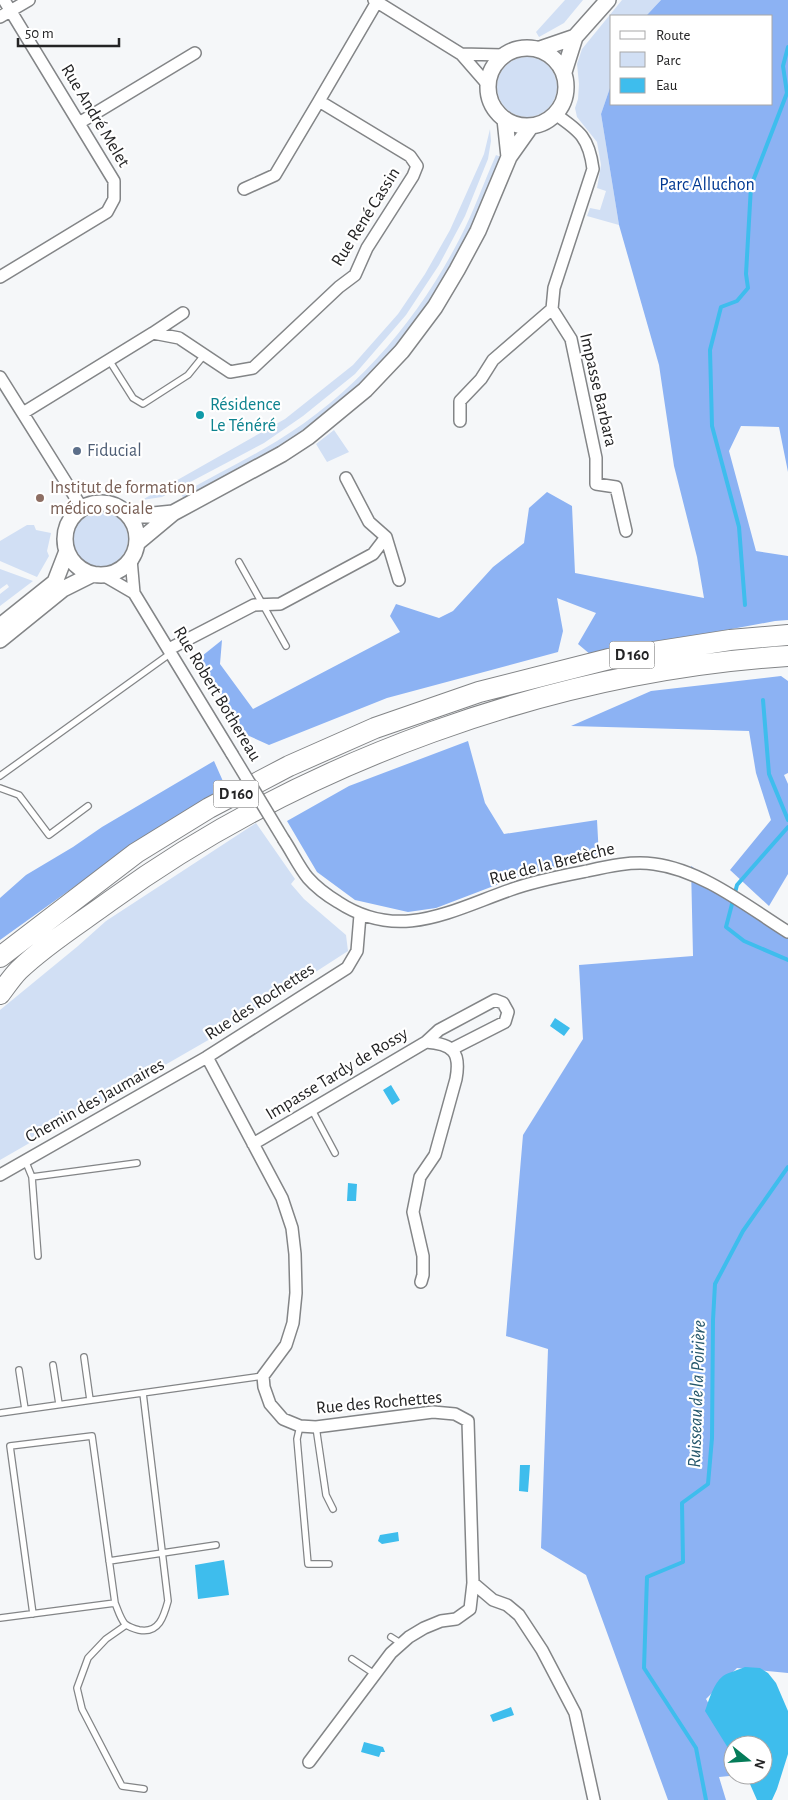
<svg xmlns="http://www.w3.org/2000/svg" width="788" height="1800" viewBox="0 0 788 1800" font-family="'Alegreya Sans',sans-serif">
  <rect width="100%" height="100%" fill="#f5f7f9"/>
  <path fill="#d1dff4" d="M565 0H583L564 23 539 37 536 32Z
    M622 0H661L646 16H612V82L601 114 619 225 587 216 590 208 600 210 606 191 597 188 601 165 597 142 577 117 575 108 578 99 579 84 577 64 582 49Z
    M497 87a30 30 0 1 1 60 0a30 30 0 1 1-60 0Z
    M490 129 491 141 488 159 465 216 439 265 406 315 355 374 303 416 264 443 162 497 142 500 285 419 353 365 398 314 425 274 450 230 484 154Z
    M496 155 501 157C487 192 474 228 455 261 416 331 361 391 296 436 261 460 221 479 184 499L181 494C213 476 246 460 277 441 356 393 418 320 460 238 474 211 484 182 496 155Z
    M334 430 349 452 327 462 316 444Z
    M72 539a28 28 0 1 1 56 0a28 28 0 1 1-56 0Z
    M27 525H34L36 530 51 533 47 551 49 556 37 577 0 561V541Z
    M0 569 33 581 0 606V594L9 587 7 584 0 589Z
    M256 823 295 879 291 884 304 899 346 935 348 951 224 1031 0 1160V1010L78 946 106 921Z"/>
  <path fill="#8cb2f3" d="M661 0H788V472L779 427 741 426 729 451 756 551 788 556V620L775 621 591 655 578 644 596 613 557 598 563 631 558 652 387 698 269 745 247 735 197 660 222 640 220 664 253 709 400 632 390 616 396 604 439 618 453 611 493 567 524 543 529 508 547 492 572 506 575 573 704 598 697 557 674 466 659 365 619 225 601 114 612 82V104H772V16H646Z
    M781 676 788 681V773L784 775 788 784V874L769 906 730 870 771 820 756 773 749 731 571 726 651 691Z
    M468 741 485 803 504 834 597 820 599 857 520 876 436 908 408 912 355 900 317 872 287 821 349 786Z
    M214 761 226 788 141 839 0 940V898L26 875 73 847 102 827Z
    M691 866 788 931V1673L737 1668 706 1699 733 1745V1775H740L719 1777 726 1800H668L586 1575 541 1548 548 1349 506 1336 523 1135 583 1039 579 965 693 956Z"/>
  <path fill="#3ebded" d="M555 1018 570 1028 564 1036 550 1026Z
    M391 1085 400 1100 392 1105 383 1090Z
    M348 1183 357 1184 356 1201H347Z
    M520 1465H530L528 1492 519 1491Z
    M398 1532 399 1541 382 1544 378 1541 380 1535Z
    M224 1560 229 1595 198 1599 195 1565Z
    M745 1667 760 1668 768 1673 776 1683 788 1711V1754L777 1789 772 1800H757L746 1775H763V1745H733V1756L705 1711C709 1700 713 1684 723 1676 729 1672 739 1670 745 1667Z
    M511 1707 514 1715 493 1722 490 1715Z
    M364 1742 383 1747 385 1752H381L379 1757 361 1752Z"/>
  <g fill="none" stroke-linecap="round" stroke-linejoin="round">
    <path stroke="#3ebded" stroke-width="4" d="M745 605 739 527 712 426 710 350 721 307 737 301 748 288 746 274 751 186 787 93 783 66 788 47
      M763 700 769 774 788 820
      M788 827 737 885 726 927 744 941 788 960
      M706 1800 696 1748 644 1668 647 1577 683 1562 682 1503 708 1484 712 1438 713 1320 715 1284 743 1231 788 1167"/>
    <defs>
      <path id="lane" d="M109 360 133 398 143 404 188 375 205 354
        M239 562 286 646
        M0 776 171 653
        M0 788 19 795 49 835 88 806
        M312 1110 335 1153
        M25 1160 32 1177 38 1256
        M32 1177 137 1163
        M84 1357 90 1400
        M53 1365 59 1404
        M19 1370 25 1409
        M0 1413 263 1376
        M300 1426 297 1439 308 1564H329
        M316 1427 326 1495 333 1509
        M109 1561 216 1545
        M33 1614 10 1446 92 1436 115 1603C118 1610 120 1618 125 1624 129 1627 135 1629 139 1630 159 1634 164 1616 168 1601L143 1393
        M0 1618 115 1603
        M126 1625 106 1639 88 1658 77 1688 82 1709 122 1786 144 1789
        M391 1637 402 1644
        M352 1659 376 1675"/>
      <path id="street" d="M374 0 461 54 488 85
        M0 17 29 0
        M461 54 503 55
        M555 114C580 131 589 138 593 169L554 288 552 309 571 339 596 458V484L616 487 626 531
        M79 123 195 53
        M244 189 275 175 319 101
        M0 277 107 212 114 199V181L4 0
        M153 333 183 313
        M0 377 82 508
        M23 413 153 333 179 338 230 372 253 368 339 287 355 275 367 248 413 176 417 166 410 156 319 101 378 0
        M460 421V401L481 379 493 360 552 309
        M386 537 399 580
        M131 559 134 593 232 754
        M103 575 134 593
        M169 649 254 605 280 604 373 554 386 537 369 522 346 478
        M284 840C292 852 299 867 308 878 316 887 328 896 338 902 399 942 450 911 510 890 534 881 561 876 587 871 609 866 632 861 654 864 702 870 748 907 788 932
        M426 1042 439 1030 495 1000 503 1003 508 1012 505 1022 452 1049
        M253 1144 426 1042C453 1044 461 1052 456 1079L435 1155 420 1177 413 1212 423 1256V1275L421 1282
        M0 1175 207 1057
        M473 1583 493 1600 507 1605 519 1615 542 1650 575 1713 594 1800
        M309 1762 391 1653 409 1637 424 1628 441 1621 456 1619 470 1609 473 1583 468 1421 455 1414 433 1412 316 1427 300 1426 283 1419 270 1404 264 1387 263 1376 286 1345 293 1323 296 1293 295 1254 292 1228 282 1198 207 1057 347 968 357 951 360 915"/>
      <path id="secondary" d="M488 87a39 39 0 1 1 78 0a39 39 0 1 1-78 0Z
        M540 49 575 37
        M564 72 575 37 608 0
        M505 119 509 157
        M65 539a36 36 0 1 1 72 0a36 36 0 1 1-72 0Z
        M128 515H153L173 513
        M137 543 173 513 282 454 308 437 365 390 402 351 435 307 457 270 478 231 509 157 531 126
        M0 626 55 582 67 551
        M0 640 63 589 93 574"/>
      <path id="highway" d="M0 957 136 853 209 808 289 766 375 728 479 692 609 659 730 640 788 635
        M0 994C6 986 12 977 19 970 46 944 80 923 110 901 301 762 552 671 788 656"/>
    </defs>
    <use href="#lane" stroke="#838587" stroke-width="8"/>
    <use href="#street" stroke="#838587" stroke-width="14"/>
    <use href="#secondary" stroke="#838587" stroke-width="18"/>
    <use href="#highway" stroke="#838587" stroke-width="22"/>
    <use href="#lane" stroke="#fff" stroke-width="5.5"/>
    <use href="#street" stroke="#fff" stroke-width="11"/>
    <use href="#secondary" stroke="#fff" stroke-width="15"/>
    <use href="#highway" stroke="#fff" stroke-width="20"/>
    <defs>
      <path id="street-bridge" d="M232 754 284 840"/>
    </defs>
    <use href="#street-bridge" stroke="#838587" stroke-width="14" stroke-linecap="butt"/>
    <use href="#street-bridge" stroke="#fff" stroke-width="11"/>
  </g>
  <circle fill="#0f9aa8" stroke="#fff" stroke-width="2" cx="200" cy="415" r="5"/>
  <circle fill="#5c6f8a" stroke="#fff" stroke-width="2" cx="77" cy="451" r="5"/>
  <circle fill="#8d6e63" stroke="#fff" stroke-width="2" cx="40" cy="498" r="5"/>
  <g text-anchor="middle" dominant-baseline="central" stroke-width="4.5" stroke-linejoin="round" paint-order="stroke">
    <g fill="#fff" stroke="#666" stroke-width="1">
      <rect x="609.5" y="641.5" width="45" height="27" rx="4"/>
      <rect x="213.5" y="780.5" width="45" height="27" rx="4"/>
    </g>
    <g font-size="16" font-weight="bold" fill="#242425">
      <text x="632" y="655">D 160</text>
      <text x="236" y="794">D 160</text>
    </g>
    <g font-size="18" fill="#242425" stroke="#fff">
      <text transform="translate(95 116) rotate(59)">Rue André Melet</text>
      <text transform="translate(366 217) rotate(-58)">Rue René Cassin</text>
      <text transform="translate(598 390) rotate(77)">Impasse Barbara</text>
      <text transform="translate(217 694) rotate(59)">Rue Robert Bothereau</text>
      <text transform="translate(552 864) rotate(-14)">Rue de la Bretèche</text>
      <text transform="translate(260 1002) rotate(-33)">Rue des Rochettes</text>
      <text transform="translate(337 1074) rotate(-31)">Impasse Tardy de Rossy</text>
      <text transform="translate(95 1101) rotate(-29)">Chemin des Jaumaires</text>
      <text transform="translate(379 1403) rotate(-5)">Rue des Rochettes</text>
    </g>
    <g font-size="18" fill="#003892" stroke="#fff">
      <text x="707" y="185">Parc Alluchon</text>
    </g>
    <g font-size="18" fill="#0d838f" stroke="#fff" text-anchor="start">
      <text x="210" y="405">Résidence<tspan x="210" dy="21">Le Ténéré</tspan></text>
    </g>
    <g font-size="18" fill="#4e5e75" stroke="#fff" text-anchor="start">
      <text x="87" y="451">Fiducial</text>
    </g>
    <g font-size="18" fill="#785e54" stroke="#fff" text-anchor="start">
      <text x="50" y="488">Institut de formation<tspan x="50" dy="21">médico sociale</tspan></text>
    </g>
    <g font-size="19" font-style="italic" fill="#25576b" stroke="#fff">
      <text transform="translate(697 1394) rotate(-88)">Ruisseau de la Poirière</text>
    </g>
  </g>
  <rect x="610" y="15" width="162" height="90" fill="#ffffff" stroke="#a7a7a8"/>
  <rect x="620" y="31" width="25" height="8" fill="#ffffff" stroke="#a7a7a8"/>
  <text x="656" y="40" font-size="15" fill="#242425">Route</text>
  <rect x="620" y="52" width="25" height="15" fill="#d1dff4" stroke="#a7a7a8"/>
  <text x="656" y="65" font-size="15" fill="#242425">Parc</text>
  <rect x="620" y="78" width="25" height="15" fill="#3ebded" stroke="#a7a7a8"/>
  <text x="656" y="90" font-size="15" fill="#242425">Eau</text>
  <g transform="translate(748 1760) rotate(107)"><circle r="24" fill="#ffffff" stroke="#a7a7a8"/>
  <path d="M0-4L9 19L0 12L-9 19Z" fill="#057c59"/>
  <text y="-8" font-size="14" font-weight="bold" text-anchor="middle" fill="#242425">N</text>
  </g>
  <path d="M18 38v8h101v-8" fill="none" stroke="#242425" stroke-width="2.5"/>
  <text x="25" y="38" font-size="15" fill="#242425" stroke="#ffffff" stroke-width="4" paint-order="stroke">50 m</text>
</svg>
